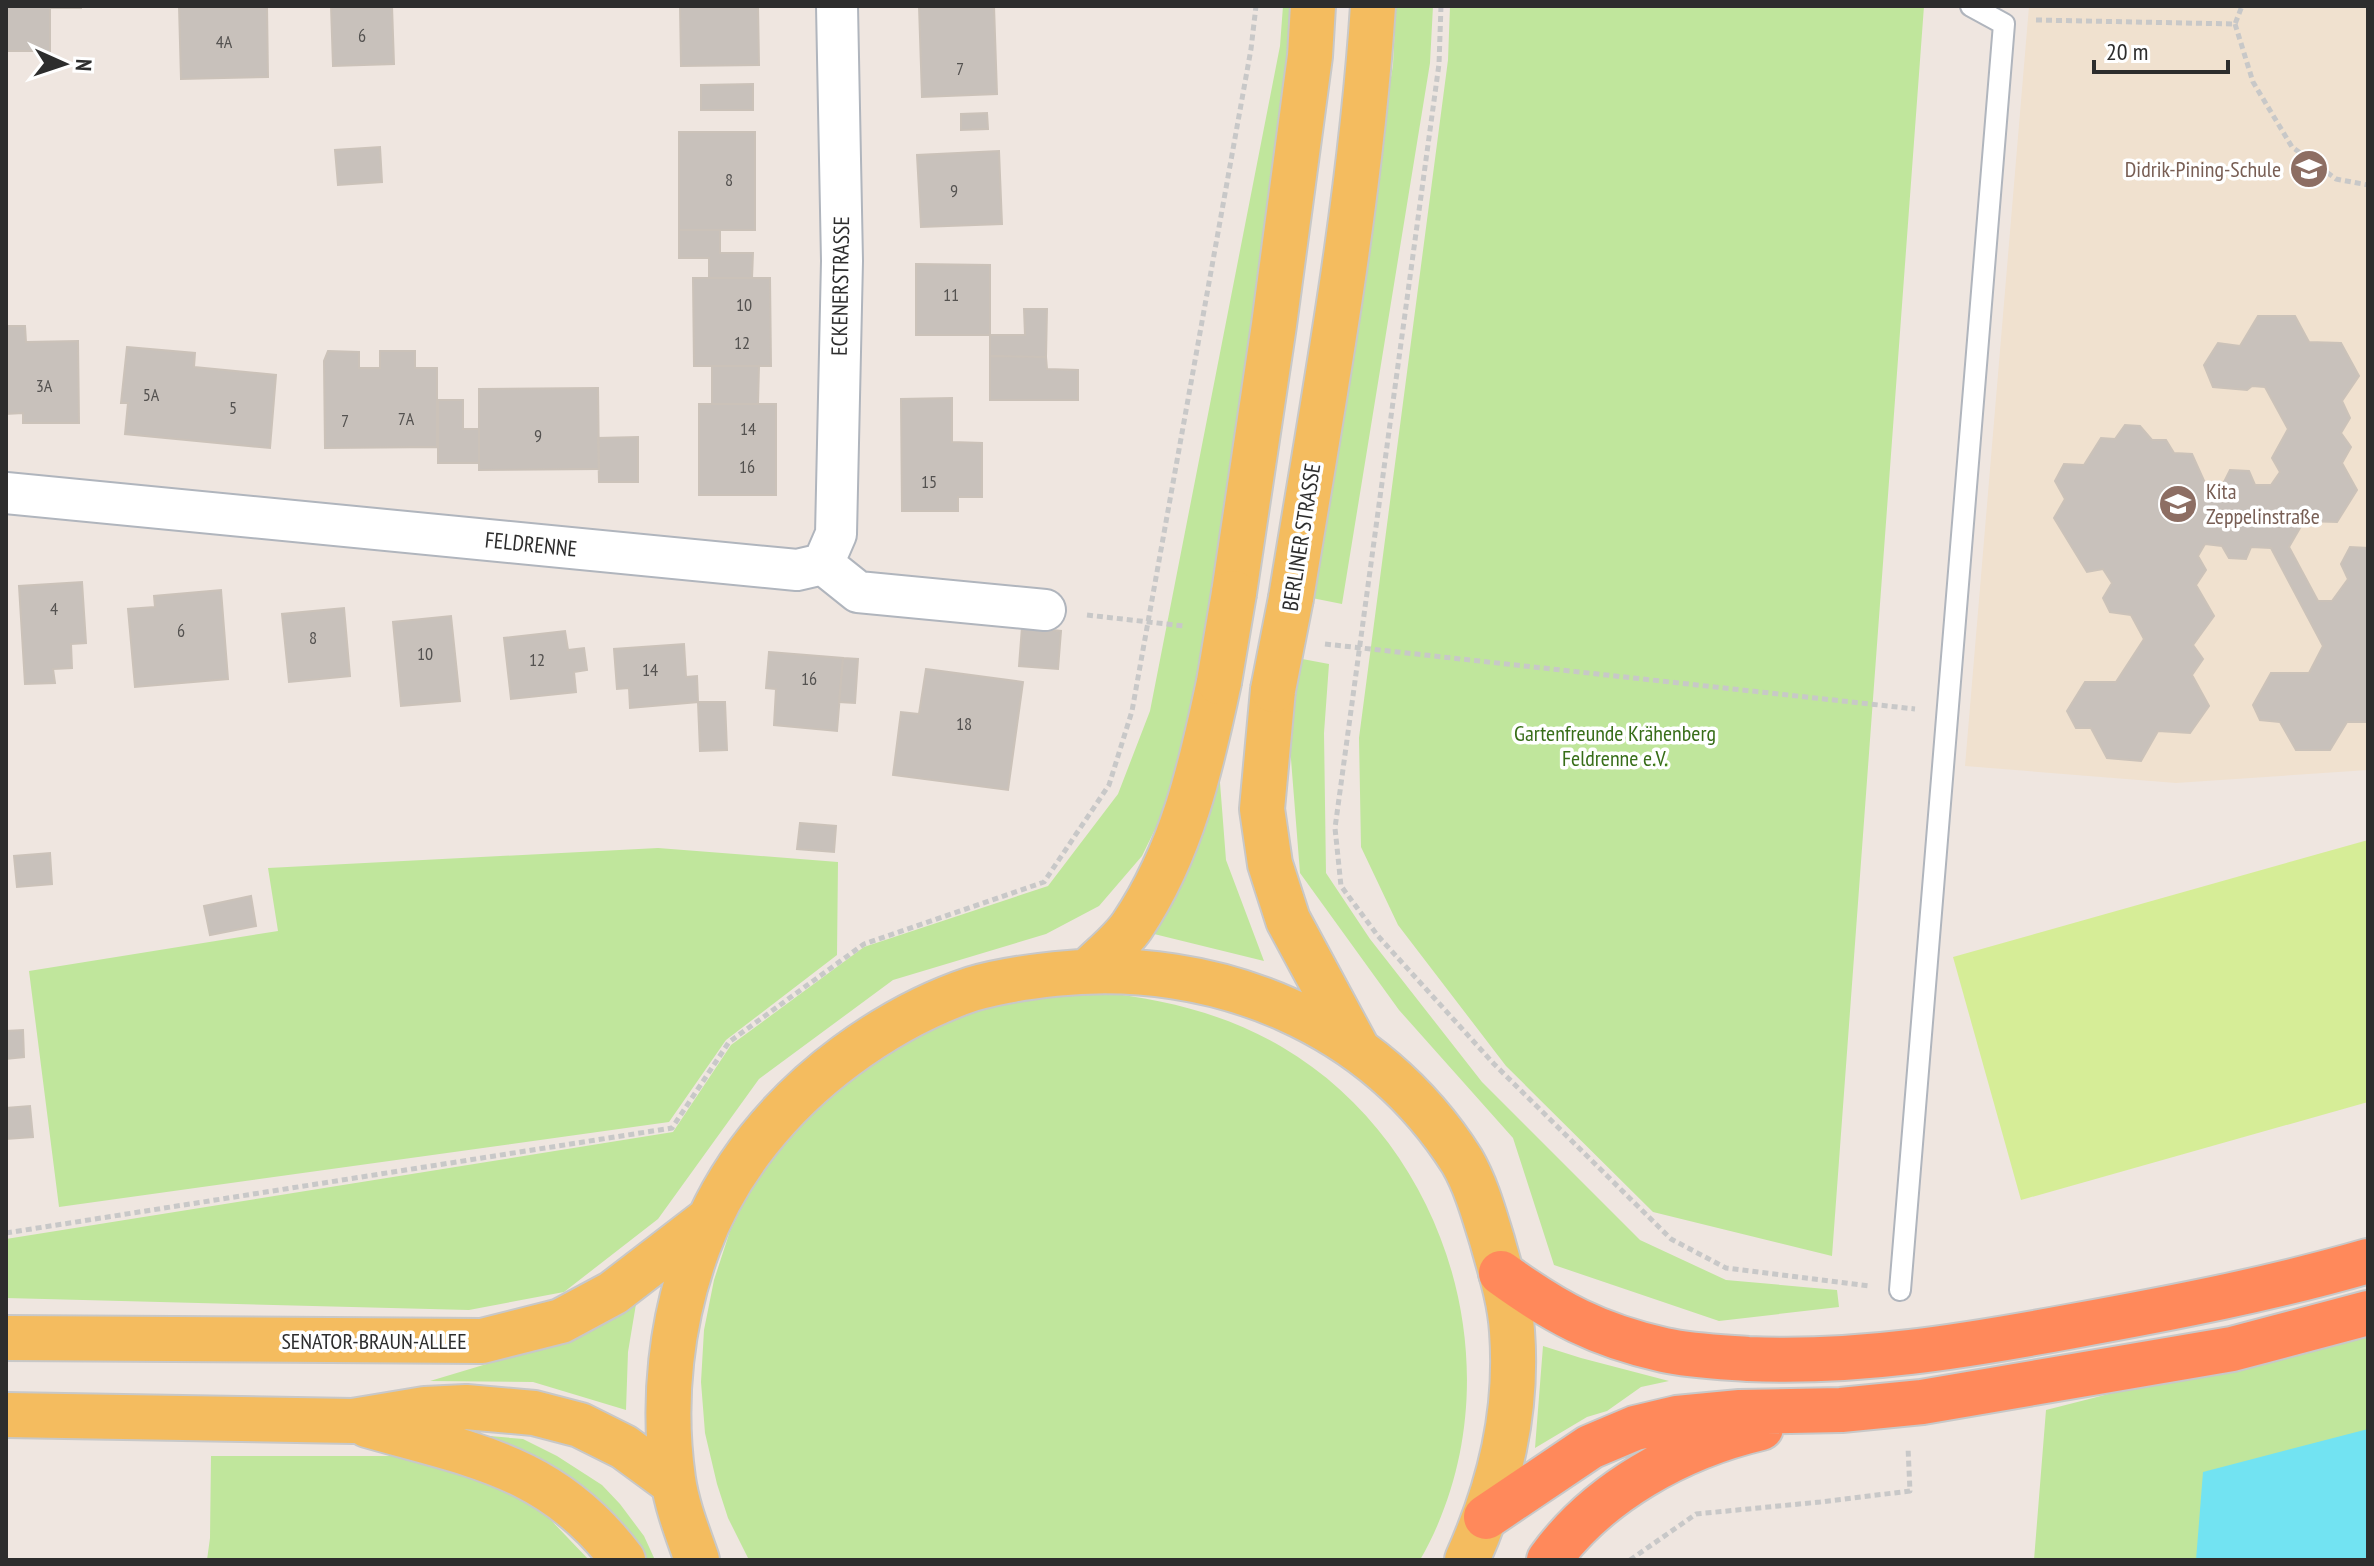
<svg xmlns="http://www.w3.org/2000/svg" width="2374" height="1566" viewBox="0 0 2374 1566" font-family="'PT Sans Narrow',sans-serif">
  <rect width="100%" height="100%" fill="#efe6e0"/>
  <path fill="#f0e1cf" d="M2029 6H2368V770L2176 783 1965 766Z"/>
  <path fill="#c0e69c" d="M1283 6H1319L1179 780 1142 856 1099 906 1046 934 893 980 759 1079 658 1219 564 1292 469 1310 6 1298V1239L673 1132 731 1045 864 947 1048 886 1118 794 1150 711 1280 46Z
    M1396 6H1433L1430 63 1342 604 1307 597 1393 65Z
    M1450 6H1924L1832 1256 1653 1212 1506 1066 1398 925 1361 847 1359 738 1448 60Z
    M1297 658 1329 664 1324 733 1326 873 1370 939 1482 1082 1640 1240 1726 1280 1837 1290 1839 1307 1719 1321 1554 1265 1513 1138 1399 1010 1300 873 1287 709Z
    M1218 757 1226 860 1264 961 1150 933Z
    M658 848 838 862 837 955 726 1040 669 1122 59 1207 29 971 278 931 268 868Z
    M1098 992C1163 999 1224 1013 1282 1047 1454 1148 1520 1386 1420 1560H749L728 1518 717 1484 705 1433 701 1382 704 1330 714 1280 730 1231 756 1178 790 1131 876 1054 982 1006 1039 995Z
    M637 1298 628 1352 626 1410 533 1382 430 1381 567 1340Z
    M2368 1328V1560H2034L2046 1410Z
    M1543 1346 1581 1358 1669 1381 1641 1387 1607 1411 1587 1417 1535 1448Z
    M445 1432 523 1439 557 1456 602 1485 620 1504 644 1536 655 1560H630Z
    M211 1456H406L468 1471 509 1491 547 1516 589 1560H207L210 1538Z"/>
  <path fill="#d6ed97" d="M2368 840V1102L2021 1200 1953 957Z"/>
  <path fill="#72e3f2" d="M2368 1429V1560H2196L2203 1472Z"/>
  <path fill="#c8c1bb" stroke="#cbc2b9" stroke-width="2" d="M6 6H81V8H50V51H6Z
    M179 6H267L268 77 181 79Z
    M331 6H392L394 64 333 66Z
    M680 6H758L759 65 681 66Z
    M919 6H994L997 94 922 97Z
    M753 84V110H701V85Z
    M987 113 988 129 961 130V114Z
    M679 132H755V230H679Z
    M380 147 382 182 338 185 335 150Z
    M999 151 1002 224 921 227 917 155Z
    M679 230H720V253H753L752 278H709V258H679Z
    M916 264 990 265V335H916Z
    M693 278H770L771 366H694Z
    M1024 309H1047L1046 357 990 356V335H1025Z
    M2258 316H2295L2309 342 2341 343 2359 376 2342 401 2350 418 2341 433 2351 447 2342 463 2357 490 2337 522 2304 521 2289 547 2318 601H2332L2348 579 2341 564 2350 547 2368 548V722H2347L2330 750H2296L2280 722 2260 720 2253 705 2271 673H2309L2323 646 2271 548 2251 547 2246 559 2229 558 2222 546 2205 544 2198 556 2206 570 2196 585 2214 616 2193 645 2203 659 2192 675 2209 706 2190 733 2158 731 2141 761 2107 758 2091 728H2076L2067 711 2085 682H2116L2144 639 2131 615 2110 612 2103 598 2112 583 2103 569 2087 572 2054 518 2065 499 2055 481 2064 464 2084 465 2101 438 2115 439 2125 425 2140 426 2152 440H2166L2174 453 2192 454 2205 483 2223 484 2230 470 2249 471 2255 485H2271L2280 472 2272 458 2288 429 2265 387 2252 386 2247 390 2213 387 2204 365 2218 343 2240 346Z
    M6 326H25L26 342 78 341 79 423H23V413L6 414Z
    M127 347 195 353 194 367 276 375 270 448 125 434 128 403H121Z
    M328 351 359 352V368H380V351H415V368H437V447L325 448 324 361Z
    M990 356 1046 357 1047 369 1078 370V400H990Z
    M712 366H759L758 404H712Z
    M598 388 599 469 479 470V389Z
    M952 398V442L982 443V497H958V511H902L901 399Z
    M438 400H463V429H479V463H438Z
    M699 404H776V495H699Z
    M638 437V482H599L598 438Z
    M82 582 86 643 71 644 72 668 53 669 55 683 25 684 19 586Z
    M221 590 228 679 135 687 128 609 155 607 154 596Z
    M344 608 350 676 289 682 282 614Z
    M451 616 460 701 401 706 393 622Z
    M1022 627 1061 631 1058 669 1019 666Z
    M565 631 568 650 584 648 587 670 574 672 576 692 511 699 504 638Z
    M684 644 686 677 697 676 698 702 630 708 629 688 617 689 614 649Z
    M769 652 843 658 837 731 774 725 776 689 766 688Z
    M843 658 858 659 855 703 839 702Z
    M926 669 1023 682 1008 790 893 775 901 712 919 714Z
    M698 702H725L727 750 700 751Z
    M800 823 836 826 834 852 797 849Z
    M50 853 52 884 17 887 14 856Z
    M251 896 256 926 210 935 204 906Z
    M23 1030 24 1057 6 1059V1031Z
    M30 1106 33 1137 6 1139V1108Z"/>
  <g fill="none" stroke-linecap="round" stroke-linejoin="round">
    <defs>
      <path id="lane" d="M1900 1290 2004 24 1971 6"/>
      <path id="street" d="M6 493 797 570 823 564
        M823 564 836 534 842 261 837 6
        M823 564 858 592 1045 610"/>
      <path id="primary" d="M1234 593 1274 325 1310 56 1313 6
        M1291 598C1323 402 1360 205 1373 6
        M1273 690 1262 809 1270 864 1288 920 1357 1048
        M1089 970C1103 956 1121 942 1132 926 1182 852 1201 767 1219 682
        M6 1338 482 1341 561 1321 613 1293 708 1220
        M6 1415 353 1421 425 1409 466 1407 534 1413 580 1425 624 1447 673 1483
        M367 1425C472 1455 553 1466 623 1560
        M697 1560C688 1534 677 1507 673 1479 662 1401 671 1320 698 1247 726 1170 781 1104 846 1056 884 1028 927 1004 972 989 999 981 1027 977 1055 974 1216 957 1374 1022 1462 1161 1476 1185 1484 1214 1492 1240 1500 1269 1510 1300 1512 1331 1518 1412 1500 1486 1467 1560"/>
      <path id="highway" d="M1501 1273C1556 1313 1597 1335 1664 1350 1691 1356 1720 1357 1748 1359 1857 1364 1965 1346 2073 1326 2172 1308 2271 1289 2368 1261
        M1486 1517 1590 1447 1635 1428 1677 1418 1740 1412 1841 1410 1922 1402 2232 1349 2368 1313
        M1549 1560C1598 1492 1680 1447 1761 1428"/>
    </defs>
    <use href="#lane" stroke="#b0b5bd" stroke-width="24"/>
    <use href="#street" stroke="#b0b5bd" stroke-width="44"/>
    <use href="#primary" stroke="#c8c8c8" stroke-width="48"/>
    <use href="#highway" stroke="#c8c8c8" stroke-width="48"/>
    <path stroke="#c8c8c8" stroke-width="5" stroke-dasharray="6 4" stroke-linecap="butt" d="M1441 6 1439 64 1335 828 1341 886 1378 936 1494 1064 1671 1239 1726 1268 1870 1286
      M2036 20 2235 24 2242 6
      M2235 24 2253 82 2292 147 2336 179 2368 185
      M1087 615 1184 626
      M1325 644 1915 709
      M6 1233 672 1128 729 1042 864 944 1044 882 1109 785 1132 711 1251 49 1256 6
      M1630 1560 1696 1514 1820 1502 1910 1491 1908 1447"/>
    <use href="#lane" stroke="#fff" stroke-width="20"/>
    <use href="#street" stroke="#fff" stroke-width="40"/>
    <use href="#primary" stroke="#f4bc5f" stroke-width="44"/>
    <use href="#highway" stroke="#ff895b" stroke-width="44"/>
    <defs>
      <path id="primary-bridge" d="M1219 682 1234 593
        M1273 690 1291 598"/>
    </defs>
    <use href="#primary-bridge" stroke="#c8c8c8" stroke-width="48" stroke-linecap="butt"/>
    <use href="#primary-bridge" stroke="#f4bc5f" stroke-width="44"/>
  </g>
  <defs>
    <symbol id="school-disc" viewBox="-11 -11 22 22"><circle r="9.5" fill="#8d6e63" stroke="#fff"/><path d="M0-5L7-2L0 1L-7-2ZM-4 1L0 2.5L4 1V4Q0 6-4 4Z" fill="#fff"/></symbol>
  </defs>
  <g fill-rule="evenodd">
    <use href="#school-disc" x="2287" y="147" width="44" height="44"/>
    <use href="#school-disc" x="2156" y="482" width="44" height="44"/>
  </g>
  <g text-anchor="middle" dominant-baseline="central" stroke-width="7" stroke-linejoin="round" paint-order="stroke">
    <g font-size="18" fill="#545250">
      <text x="362" y="35">6</text>
      <text x="224" y="41">4A</text>
      <text x="960" y="68">7</text>
      <text x="729" y="179">8</text>
      <text x="954" y="190">9</text>
      <text x="951" y="294">11</text>
      <text x="744" y="304">10</text>
      <text x="742" y="342">12</text>
      <text x="44" y="385">3A</text>
      <text x="151" y="394">5A</text>
      <text x="233" y="407">5</text>
      <text x="406" y="418">7A</text>
      <text x="345" y="420">7</text>
      <text x="748" y="428">14</text>
      <text x="538" y="435">9</text>
      <text x="747" y="466">16</text>
      <text x="929" y="481">15</text>
      <text x="54" y="608">4</text>
      <text x="181" y="630">6</text>
      <text x="313" y="637">8</text>
      <text x="425" y="653">10</text>
      <text x="537" y="659">12</text>
      <text x="650" y="669">14</text>
      <text x="809" y="678">16</text>
      <text x="964" y="723">18</text>
    </g>
    <g font-size="22" fill="#785e54" stroke="#fff" text-anchor="end">
      <text x="2281" y="169">Didrik-Pining-Schule</text>
      <text x="2206" y="491" text-anchor="start">Kita<tspan x="2206" dy="25">Zeppelinstraße</tspan></text>
    </g>
    <g font-size="22" fill="#2d2d2d" stroke="#fff">
      <text transform="translate(840 286) rotate(-89)">ECKENERSTRASSE</text>
      <text transform="translate(1301 537) rotate(-81)">BERLINER STRASSE</text>
      <text transform="translate(531 544) rotate(6)">FELDRENNE</text>
      <text x="374" y="1341">SENATOR-BRAUN-ALLEE</text>
    </g>
    <g font-size="22" fill="#386e19" stroke="#fff">
      <text x="1615" y="733">Gartenfreunde Krähenberg<tspan x="1615" dy="25">Feldrenne e.V.</tspan></text>
    </g>
  </g>
  <rect width="2374" height="1566" fill="none" stroke="#2d2d2d" stroke-width="16"/>
  <g transform="translate(64 64) rotate(93)" stroke="#ffffff" stroke-width="6" paint-order="stroke">
  <path d="M0-6L14 30L0 20L-14 30Z" fill="#2d2d2d"/>
  <text y="-12" font-size="22" font-weight="bold" text-anchor="middle" fill="#2d2d2d">N</text>
  </g>
  <path d="M2094 60v12h134v-12" fill="none" stroke="#2d2d2d" stroke-width="4"/>
  <text x="2106" y="60" font-size="24" fill="#2d2d2d" stroke="#ffffff" stroke-width="6" paint-order="stroke">20 m</text>
</svg>
